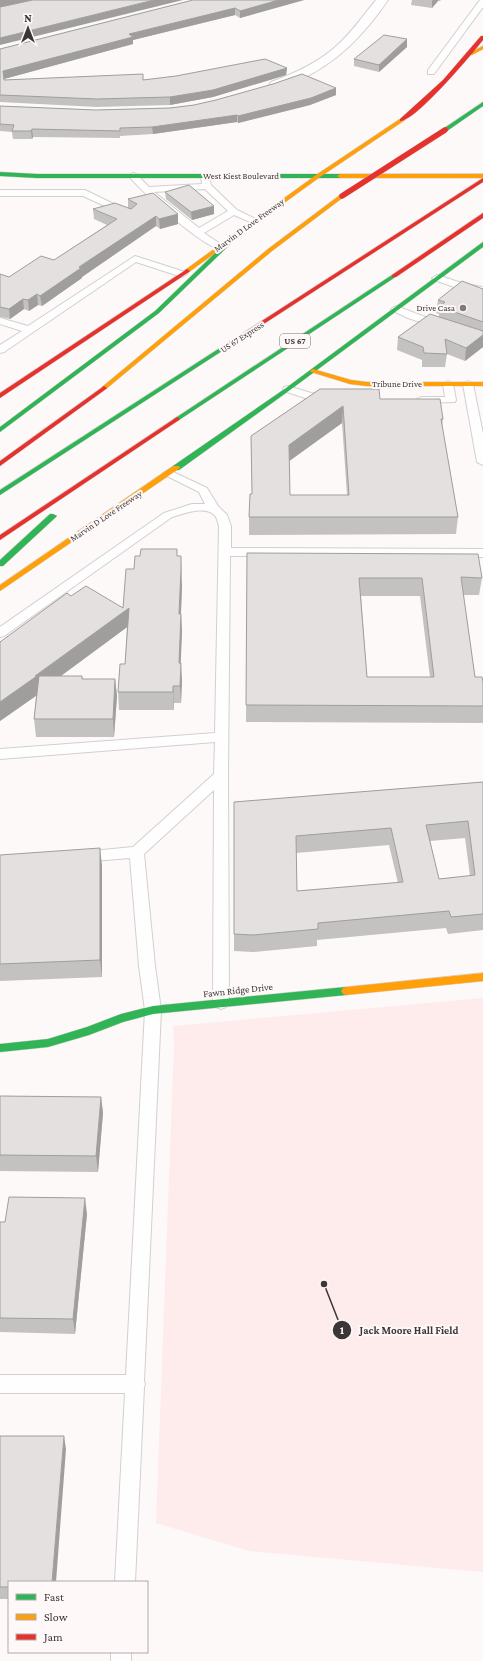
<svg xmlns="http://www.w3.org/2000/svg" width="483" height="1661" viewBox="0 0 483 1661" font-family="'Crimson Pro',serif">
  <rect width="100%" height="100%" fill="#fdf9f9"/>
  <path fill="#feebec" d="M483 998V1572L249 1551 156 1523 174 1045 173 1026Z"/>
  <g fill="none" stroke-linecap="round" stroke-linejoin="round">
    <defs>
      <path id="lane" d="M480 0H483V7L434 74H428V70Z
        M133 173 136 174 149 187 202 184 201 176 205 173 208 174 211 185 237 210 260 221 255 224 234 215 204 233 225 247 223 249C209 253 139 190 129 176ZM205 189 228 211 199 228 154 192Z
        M0 190H85L130 212 128 214H122L83 196H0Z
        M135 256 185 272 187 274 182 277 136 262 4 352 0 353V345L22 331 0 324V318L28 326Z
        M437 275 465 284 483 287V293L460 289 434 280 432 278Z
        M396 306 444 324 445 326 440 329 408 318 393 311 391 309Z
        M448 381 453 384 456 400 455 402 421 403 416 400 421 397H445L443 384Z
        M468 381 473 384 483 434V465L477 462 463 384Z
        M288 386 311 393 332 397 333 399 328 402 305 398 284 391 283 389 284 387Z
        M169 470 207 488 218 506 227 515 231 526V548L483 549V557L230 556 228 776 229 1003 226 1007 221 1009 216 1007 213 1003 214 790 144 854 155 966 161 1010 144 1381 145 1384 144 1387 135 1582H115L125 1393H0V1375H126L145 1010 139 966 130 858 82 862 77 861 75 857 77 853 82 852 133 847 214 774 215 742 0 759V749L215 733 219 526C218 523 217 519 216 517 207 504 183 514 172 517L4 636 0 637V627L164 513 192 504H205L199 492 165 475 163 473Z
        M111 1652H131V1661H111Z"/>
      <path id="street" d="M376 0H388C364 35 336 64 297 81 289 84 279 90 271 88L269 85 271 82C293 74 315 64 333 49 350 35 362 17 376 0Z"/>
      <path id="fast" d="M483 102V106L447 131H443V129Z
        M0 172 37 174H340L343 176 340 178H37L0 176Z
        M241 228 246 229 159 313 0 432V427L155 311Z
        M483 242V247L290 390 179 470H173V466L286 388Z
        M392 275 397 276 179 420 177 421 174 419Z
        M237 337 240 339 239 340 0 495V490Z
        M50 514H53L57 516 3 566H0V560Z
        M346 987 349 988 351 991 349 994 346 995 153 1014 123 1022 89 1035 48 1047 0 1052V1044L48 1039 87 1027 121 1014 153 1006Z"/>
      <path id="slow" d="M483 46V49L472 55 467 54Z
        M400 119 405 120 320 177 189 272H185V270L316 175Z
        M483 174V178H340L337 176 340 174Z
        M340 195 345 196 272 251 106 389H102V387L268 249Z
        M313 369 351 380 367 382H483V386H367L350 384 311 372 310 371Z
        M173 466H179L180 468 0 591V585Z
        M483 973V981L346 995 343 994 341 991 343 988 346 987Z"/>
      <path id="jam" d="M481 36H483V40C472 54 415 122 400 121V119L443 80Z
        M483 178V182L239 340 234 339Z
        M483 213V218L396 277H392V275Z
        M187 269 190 271 189 272 0 398V393Z
        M104 386 107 388 106 389 0 466V461Z
        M177 417 180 419 179 420 0 540V535Z"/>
    </defs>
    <use href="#lane" stroke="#d3cfcf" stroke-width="2"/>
    <use href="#street" stroke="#d3cfcf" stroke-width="2"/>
    <use href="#fast" stroke="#d3cfcf" stroke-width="1"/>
    <use href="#slow" stroke="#d3cfcf" stroke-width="1"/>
    <use href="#jam" stroke="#d3cfcf" stroke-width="1"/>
    <use href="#lane" fill="#fffefe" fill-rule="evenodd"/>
    <use href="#street" fill="#fffefe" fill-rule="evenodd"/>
    <use href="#fast" fill="#30b455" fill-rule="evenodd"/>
    <use href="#slow" fill="#ff9f0a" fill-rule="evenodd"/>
    <use href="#jam" fill="#e5322d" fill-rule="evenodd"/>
    <defs>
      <path id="jam-bridge" d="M342 196 445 130"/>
    </defs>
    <use href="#jam-bridge" stroke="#cdbec0" stroke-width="6" stroke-linecap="butt"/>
    <use href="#jam-bridge" stroke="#e5322d" stroke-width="5.5"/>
  </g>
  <path fill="#c4c1c1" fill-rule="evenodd" d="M193 0H304L240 18 235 15 133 40V44L4 79V80H143L287 68 286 75 213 97 170 105 97 107 0 102V49Z
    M412 0H441L440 1H438L432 8 411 5Z
    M407 39V47L379 72 354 66V59Z
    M336 88V95L310 105 238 123 237 122 153 134 120 136V138L33 137 32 139H13L12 132 0 131V106L96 110 170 108Z
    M165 192 214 214 192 220 166 199Z
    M128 199 178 224 160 229 156 226 82 277V278L42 306 38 305 29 311 24 309 10 319 0 317V274L9 277 54 260 107 225 94 219 93 209 128 208Z
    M483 289V347L465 361 447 354 445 367H422V360L397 350 398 337 439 316V314L436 313 438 300Z
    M320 389 380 399 443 419 442 427 458 517 456 534 249 535V517L252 494 251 436ZM342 423 347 495H290L289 461Z
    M247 553 482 578 479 595H463L475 677 483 682V723L246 722ZM361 596H420L430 677H367Z
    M177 556 182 587 181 614 182 632 180 663 182 681 181 703H174V710H119L118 692 125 664 127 627 61 676H82L83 679H115L117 696 114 737H36L34 719 36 696 0 721V642L71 596 123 608 134 569Z
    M483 782V930L448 934 446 928 317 940V946L253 952 234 951V802ZM465 838 470 876 439 879 430 841ZM389 845 398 883 297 891 296 853Z
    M0 855 102 865V977L0 981Z
    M0 1096 101 1097 103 1113 98 1172 0 1171Z
    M87 1214 75 1334 0 1332V1222H5Z
    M0 1436 66 1449 9 1582V1599H0Z"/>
  <path fill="#a09d9d" d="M0 0H32L0 8Z
    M154 0H183L0 45V38Z
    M279 0H304L240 18V11Z
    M433 0H438V1L432 8V1Z
    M235 8V15L133 40V44L4 79 3 71 129 34Z
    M407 39V47L379 72V65Z
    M287 68 286 75 283 76 213 97 170 105V97Z
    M336 88V95L310 105 238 123V116Z
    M237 115V122L153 134 152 127Z
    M32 129 33 137 32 139 31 131Z
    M214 206V214L192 220 191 212Z
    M178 214V224L160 229 159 219Z
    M156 216V226L82 277V278L42 306 40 296 79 267Z
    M37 294 38 305 29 311 28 300Z
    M23 299 24 309 10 319 9 309Z
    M483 335V347L465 361 466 348Z
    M343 406 342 423 288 462 289 445Z
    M181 556 182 587 180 632 179 614Z
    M129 608 130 625 39 692 40 693 0 721V702Z
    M181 614 182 632 180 681 179 663Z
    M181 663 182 681 181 703 180 686Z
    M115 679 117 696 114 737 113 719Z
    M173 686 174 703V710L173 692Z
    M100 848 102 865V977L100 960Z
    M101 1097 103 1113 98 1172 96 1156Z
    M85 1198 87 1214 75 1334 73 1319Z
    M64 1436 66 1449 56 1582H52Z"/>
  <path fill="#e4e0e0" stroke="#a09d9d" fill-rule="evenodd" d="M33 0H154L0 38V7Z
    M193 0H279L240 11 235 8 129 34 133 37 3 71 4 80 143 74V80L176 76 265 59 287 68 213 90 170 97 97 99 0 95V49Z
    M384 35 407 39 379 65 354 59Z
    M302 74 336 88 311 98 238 116 237 115 152 127 120 128V131L32 129 31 131H12L14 125 0 124V106L96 110 170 108 194 105 216 100 273 84Z
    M189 185 214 206 191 212 165 192Z
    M153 193 178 214 159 219 156 216 79 267 81 268 40 296 37 294 28 300 23 299 9 309 0 307V274L9 277 41 256 54 260 117 219 93 209 115 203 131 209 137 204 128 199Z
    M462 281 483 289V322L440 307 445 302 438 300Z
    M430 314 483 331V335L466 348 445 339 447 354 424 353 423 347 398 337Z
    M320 389H379L380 399H440L443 419H441L458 517H249L250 494H252L251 436ZM343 406 349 495H290L289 445Z
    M141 549H177V556H181V569L179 614H181L179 663H181L180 686H173V692H118L120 664H125L129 608 35 676H37L0 702V642L67 593 71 596 86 586 123 608 126 569H134L135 556H140Z
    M247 553 478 554 482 578 461 577 475 677H482L483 682V706L246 705ZM359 578H422L434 677H367Z
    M39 676H82V679H115L113 719H34Z
    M483 782V914L451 917 449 911 318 923V929L253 935 234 934V802ZM468 821 475 875 439 879 426 825ZM391 828 403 882 297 891 296 836Z
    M100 848V960L0 964V855Z
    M0 1096 101 1097 96 1156 0 1155Z
    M9 1197 85 1198 73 1319 0 1318V1222H5Z
    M0 1436H64L52 1582H9V1587H0Z"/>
  <circle fill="#807a7b" stroke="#fef8f8" stroke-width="1.5" cx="463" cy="308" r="4"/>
  <g text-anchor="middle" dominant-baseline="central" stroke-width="4" stroke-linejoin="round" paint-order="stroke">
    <g font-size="9" fill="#3c3637" stroke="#fef8f8">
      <text x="241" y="176">West Kiest Boulevard</text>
      <text transform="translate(249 225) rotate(-36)">Marvin D Love Freeway</text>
      <text transform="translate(242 337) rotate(-33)">US 67 Express</text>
      <text x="397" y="384">Tribune Drive</text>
      <text transform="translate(106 516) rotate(-34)">Marvin D Love Freeway</text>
    </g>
    <g font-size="9" fill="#3c3637" stroke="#fef8f8" text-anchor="end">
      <text x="455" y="308">Drive Casa</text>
    </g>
    <rect fill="#fef8f8" stroke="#767071" stroke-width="1" x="280" y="334" width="30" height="14" rx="3"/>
    <g font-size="9" font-weight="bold" fill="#3c3637">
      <text x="295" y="341">US 67</text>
    </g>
    <g font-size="10" fill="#3c3637" stroke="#fef8f8">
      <text transform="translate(238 990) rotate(-6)">Fawn Ridge Drive</text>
    </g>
  </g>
  <path fill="none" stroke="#3c3637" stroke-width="1.5" d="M324 1284L342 1330"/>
  <g fill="#3c3637" stroke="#fef8f8" stroke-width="1.5">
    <circle cx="324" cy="1284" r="4"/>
    <circle cx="342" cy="1330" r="10"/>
  </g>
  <g font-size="12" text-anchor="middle" font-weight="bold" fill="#fff">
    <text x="342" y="1334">1</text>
  </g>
  <g font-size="11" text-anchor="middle" font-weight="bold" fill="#3c3637" stroke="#fef8f8" stroke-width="4" stroke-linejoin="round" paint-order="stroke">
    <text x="409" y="1334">Jack Moore Hall Field</text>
  </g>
  <rect x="8" y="1581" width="140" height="72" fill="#fef8f8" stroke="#b0aaab"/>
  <rect x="16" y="1594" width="20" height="6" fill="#30b455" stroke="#b0aaab"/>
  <text x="44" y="1601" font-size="12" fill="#3c3637">Fast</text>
  <rect x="16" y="1614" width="20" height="6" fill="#ff9f0a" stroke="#b0aaab"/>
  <text x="44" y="1621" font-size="12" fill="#3c3637">Slow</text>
  <rect x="16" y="1634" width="20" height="6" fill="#e5322d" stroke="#b0aaab"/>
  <text x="44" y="1641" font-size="12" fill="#3c3637">Jam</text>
  <g transform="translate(28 28)" stroke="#fef8f8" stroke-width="3" paint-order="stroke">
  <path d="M0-3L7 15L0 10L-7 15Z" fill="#3c3637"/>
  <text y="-6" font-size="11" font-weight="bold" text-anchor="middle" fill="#3c3637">N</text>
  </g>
</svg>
